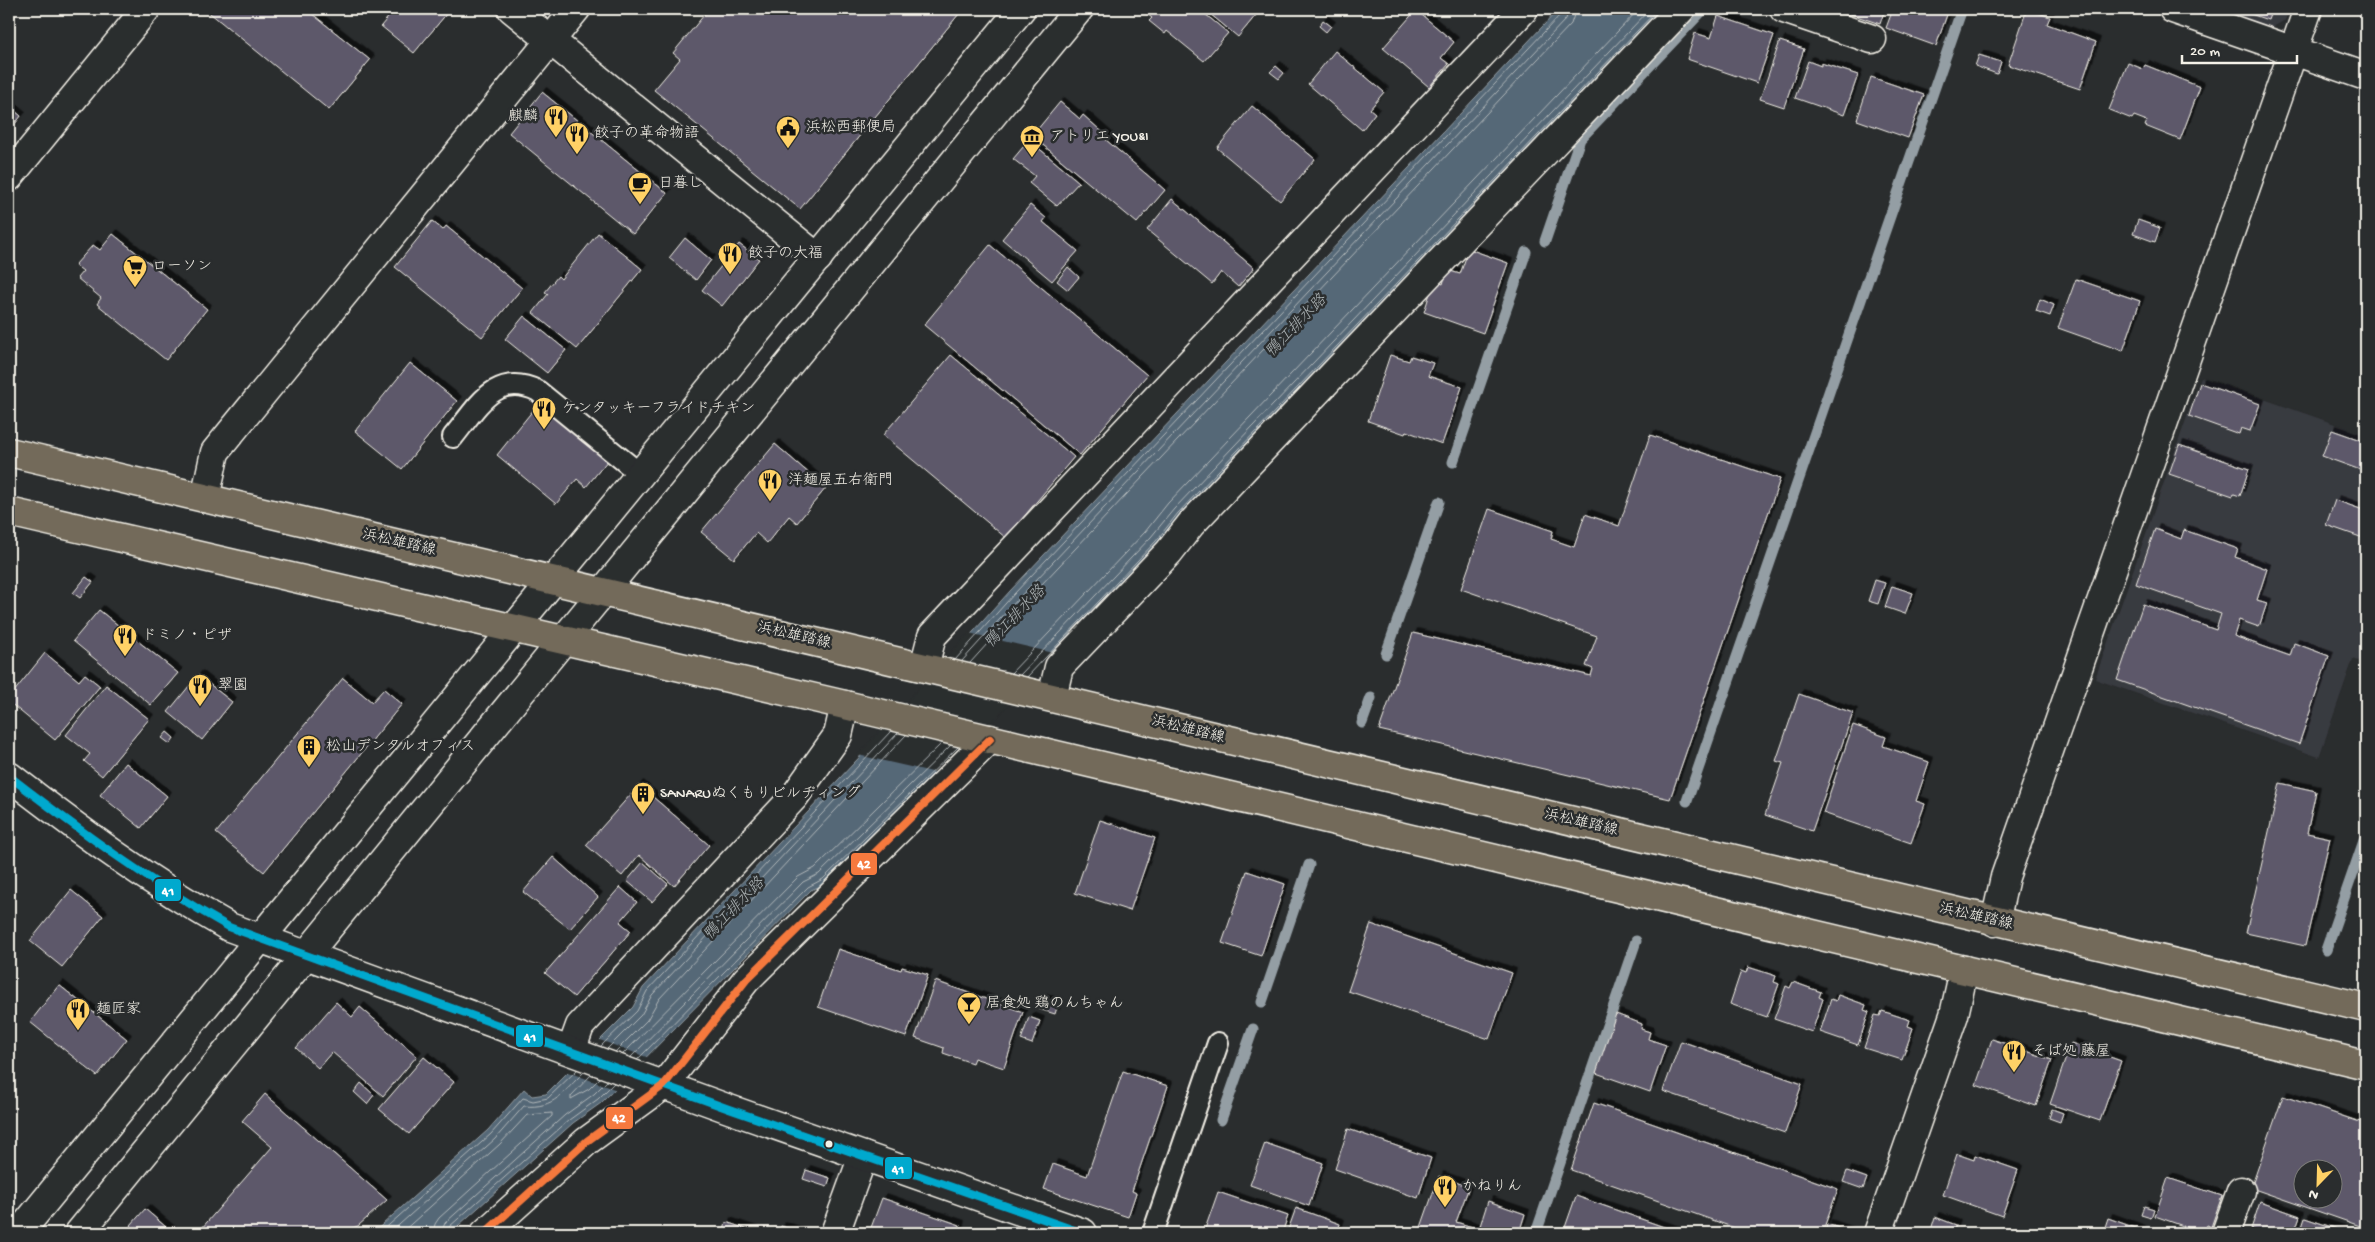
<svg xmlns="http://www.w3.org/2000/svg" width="2375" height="1242" viewBox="0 0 2375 1242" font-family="'Gochi Hand','Klee One',sans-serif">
  <defs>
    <filter id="shadow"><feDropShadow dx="4.5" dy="-4.5" stdDeviation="0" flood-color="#0009"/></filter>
  </defs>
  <rect width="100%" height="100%" fill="#2a2d2e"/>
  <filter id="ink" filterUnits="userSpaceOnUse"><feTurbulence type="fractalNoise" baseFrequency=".02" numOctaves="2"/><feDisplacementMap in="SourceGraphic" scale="10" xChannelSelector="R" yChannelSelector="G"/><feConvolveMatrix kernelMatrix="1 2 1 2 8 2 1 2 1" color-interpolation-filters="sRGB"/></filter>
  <g filter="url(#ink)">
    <path fill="#393a40" d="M2216 9H2289L2285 20 2271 28Z
      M2201 377 2366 435V663L2353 659 2319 757 2095 679Z"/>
    <path fill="#546777" stroke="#949ea4" d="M1559 9H1665L1026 685 826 884 811 890 601 1103 573 1123 450 1233H373L488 1130 524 1089 532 1096 546 1094 633 1007 643 988 885 730 1010 591Z"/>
    <path fill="#2a2d2e" d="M969 633 1058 654 941 774 858 755Z
      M597 1039 649 1058 617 1090 565 1071Z"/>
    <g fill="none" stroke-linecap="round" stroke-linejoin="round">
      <path stroke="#b4babb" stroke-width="1" d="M955 660 1014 594 1561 14 1563 9
        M962 661 1019 598 1566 19 1569 9
        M970 663 1024 603 1571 24 1576 9
        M1011 673 1145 532 1168 503 1639 9
        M1020 675 1151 537 1174 509 1650 9
        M1027 677 1156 541 1178 513 1658 9
        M601 1046 637 1011 647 991 891 731
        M607 1049 641 1015 652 995 898 733
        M615 1052 647 1020 659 999 906 735
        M623 1054 798 877 815 868 942 743
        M631 1057 803 882 819 874 951 745
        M637 1060 808 887 823 879 958 747
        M591 1075 571 1096V1099L589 1089 600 1078
        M380 1233 491 1134 523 1098 533 1101 548 1098 577 1070
        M390 1233 495 1139 524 1106C555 1109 563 1092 584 1072
        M401 1233 500 1144 527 1115 552 1113V1116L439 1218 435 1224 433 1233
        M441 1233 445 1223 565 1115 594 1094 607 1081
        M447 1233 449 1227 569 1120 598 1099 614 1083"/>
      <path stroke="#949ea4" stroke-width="11" d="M1545 241 1580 139 1702 11
        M1453 462 1526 252
        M1386 654 1439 502
        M1362 723 1371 698
        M1687 801 1962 9
        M2326 950 2366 835
        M1262 1002 1309 865
        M1221 1120 1253 1029
        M1536 1233 1636 941"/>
    </g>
    <path fill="#5d596b" stroke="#f4f1e8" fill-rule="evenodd" filter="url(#shadow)" d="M205 9H306L370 60 329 110Z
      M395 9H444L448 12 414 53 381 26Z
      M709 9H963L800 209 654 90 680 59 673 53Z
      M1141 9H1199L1228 33 1204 61 1167 31 1165 34 1149 21 1152 18Z
      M1204 9H1261L1238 37Z
      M1836 9H1885L1880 24Z
      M1893 9H1949L1936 46 1886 28Z
      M2027 9 2050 17 2047 24 2096 42 2080 89 2008 65Z
      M2236 9H2272L2268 20Z
      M1416 10 1454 42 1441 58 1449 64 1429 87 1383 48Z
      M1718 16 1774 35 1757 83 1687 59 1695 33 1711 38Z
      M1323 20 1331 26 1326 32 1319 26Z
      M1780 41 1804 49 1784 107 1760 99Z
      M1335 51 1384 92 1370 109 1375 113 1362 130 1308 84Z
      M1979 55 2001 62 1997 74 1975 66Z
      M1808 61 1821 66V63L1858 75 1844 115 1795 98Z
      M2128 63 2143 69 2145 65 2200 87 2180 140 2145 126 2147 121 2134 116 2132 119 2109 110Z
      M1276 66 1284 73 1279 79 1270 72Z
      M1871 77 1924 95 1908 138 1857 120Z
      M542 92 667 193 633 234 509 133Z
      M1060 102 1080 119 1083 115 1108 137 1106 140 1165 190 1137 223 1032 136Z
      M9 106 21 116 9 132Z
      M1252 106 1315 159 1280 201 1217 148Z
      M1029 140 1079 182 1057 206 1029 183 1035 176 1013 159Z
      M1172 199 1254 268 1238 287 1221 272 1212 284 1147 230Z
      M1030 205 1046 218 1043 222 1078 251 1052 281 1002 239Z
      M2138 220 2160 228 2155 242 2133 234Z
      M432 221 443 230 446 226 522 288 482 337 395 267Z
      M598 233 642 269 577 349 533 313 548 294 545 292 558 276 561 279Z
      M113 234 207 309 166 360 97 304 101 298 77 278 83 271 75 265 93 245 100 250Z
      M685 238 711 260 696 280 669 258Z
      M739 244 759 259 722 306 702 290Z
      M990 245 1147 375 1080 455 924 325Z
      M1469 249 1508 263 1483 333 1424 312 1434 281 1443 284 1447 270 1460 274Z
      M1068 267 1079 277 1068 290 1057 281Z
      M2076 279 2140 301 2123 351 2058 328Z
      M2040 299 2054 305 2050 316 2036 311Z
      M524 316 566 350 547 373 505 339Z
      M951 355 1074 457 1006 538 883 435Z
      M1390 355 1409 361 1411 356 1433 363 1428 376 1462 387 1442 444 1406 431 1405 434 1368 421Z
      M410 363 457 401 402 469 355 431Z
      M2200 383 2260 404 2250 431 2241 428 2239 434 2189 416Z
      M538 404 608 460 586 487 577 479 556 504 497 455Z
      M2332 430 2366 442V472L2322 456Z
      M1650 435 1780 479 1670 799 1379 730 1413 633 1591 676 1593 669 1586 666 1597 636 1461 589 1489 509 1553 531 1551 539 1574 547 1585 514 1619 526Z
      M775 444 826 488 797 523 789 516 767 543 756 533 734 559 701 532Z
      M2179 445 2249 469 2240 496 2234 494 2233 496 2169 474Z
      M2335 500 2366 511V539L2326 525Z
      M2155 529 2181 539 2184 530 2238 549 2235 557 2267 569 2257 600 2267 603 2259 627 2239 620 2234 636 2290 656 2294 643 2329 656 2299 744 2117 680 2143 604 2216 630 2221 614 2136 584Z
      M86 577 93 582 80 598 73 593Z
      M1875 580 1885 583 1878 604 1868 601Z
      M1892 586 1913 593 1905 614 1885 607Z
      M99 610 178 673 151 705 73 641Z
      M45 653 79 681 85 674 100 686 55 740 9 702V698Z
      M198 675 232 702 202 740 168 712Z
      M343 678 372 702 384 689 402 704 264 872 216 833Z
      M106 685 149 719 102 776 84 761 90 754 66 735Z
      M1799 694 1853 713 1812 831 1765 815 1783 763 1776 761Z
      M1853 725 1886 737 1883 746 1929 762 1916 801 1925 804 1911 843 1823 813Z
      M167 732 174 738 170 744 162 738Z
      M126 763 167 796 141 828 100 795Z
      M2280 783 2316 791 2307 833 2330 838 2305 946 2246 933Z
      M639 785 709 845 674 886 639 855 622 876 586 845Z
      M1100 820 1155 838 1130 911 1075 893Z
      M553 857 598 897 570 929 523 892Z
      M643 862 668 884 652 902 627 881Z
      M1247 871 1285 884 1261 956 1222 943Z
      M620 887 637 902 620 922 631 931 574 997 545 973Z
      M71 890 103 916 62 967 30 941Z
      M1371 924 1512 973 1489 1039 1348 991Z
      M838 949 901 970 902 967 928 975 906 1037 818 1007Z
      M1748 967 1776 976 1774 982 1779 984 1767 1017 1730 1004 1741 971 1746 973Z
      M935 981 1023 1012 1004 1068 974 1058 972 1063 943 1053 944 1048 915 1038Z
      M1793 982 1821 992 1819 997 1823 999 1812 1032 1774 1019 1786 986 1790 988Z
      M59 985 127 1039 97 1076 30 1022Z
      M1838 995 1866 1005 1864 1010 1869 1012 1858 1045 1820 1032 1831 999 1836 1001Z
      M1042 998 1058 1004 1055 1014 1039 1009Z
      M336 1002 352 1017 360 1007 417 1056 383 1096 332 1052 318 1068 296 1048Z
      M1882 1011 1910 1020 1908 1026 1913 1028 1902 1060 1864 1048 1875 1015 1880 1016Z
      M1616 1014 1642 1024 1641 1029 1650 1032 1648 1039 1666 1045 1650 1092 1596 1073Z
      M1029 1017 1040 1021 1032 1044 1021 1040Z
      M1992 1039 2052 1060 2036 1106 1976 1085Z
      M1681 1041 1802 1084 1785 1133 1663 1091Z
      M2071 1043 2121 1061 2100 1121 2050 1104Z
      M424 1057 454 1082 409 1134 379 1109Z
      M1123 1071 1168 1086 1132 1191 1136 1193 1128 1217 1044 1189 1053 1164 1087 1176Z
      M361 1083 374 1095 367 1104 354 1092Z
      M265 1094 387 1200 358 1226 340 1233H206L201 1229 272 1147 242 1121Z
      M2283 1096 2366 1124V1222L2363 1227 2251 1188ZM2302 1170H2332V1200H2302Z
      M1594 1103 1838 1189 1822 1233H1749L1571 1170Z
      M2052 1109 2063 1113 2060 1122 2049 1118Z
      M1348 1129 1431 1158 1418 1198 1335 1169Z
      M1265 1143 1323 1163 1309 1206 1250 1185Z
      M1957 1154 1974 1160 1975 1155 2018 1170 2002 1216 1943 1195Z
      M806 1170 830 1178 827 1187 803 1179Z
      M1847 1171 1867 1178 1863 1189 1843 1182Z
      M1439 1176 1469 1187 1456 1222 1479 1229 1488 1201 1525 1214 1519 1233H1419Z
      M2168 1178 2222 1196 2211 1227 2206 1225 2203 1233 2155 1216Z
      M1218 1192 1288 1216 1282 1233H1217L1205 1229Z
      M1576 1196 1681 1233H1563Z
      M882 1198 960 1225 958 1233H869Z
      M2260 1202 2300 1216 2294 1233H2262L2251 1229Z
      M2144 1206 2154 1209 2151 1218 2141 1215Z
      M1296 1208 1340 1224 1337 1233H1287Z
      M145 1209 173 1233H124Z
      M1935 1217 1956 1225 1953 1233H1930Z
      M2108 1218 2141 1230 2140 1233H2103Z
      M2305 1218 2343 1231 2342 1233H2300Z
      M726 1222 758 1233H723Z
      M1827 1224 1853 1233H1825Z
      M781 1226 801 1233H779Z"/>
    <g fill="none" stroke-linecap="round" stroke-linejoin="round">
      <defs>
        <path id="service" d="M453 437C477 408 495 370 538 391L640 474
          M1153 1233 1218 1043"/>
        <path id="minor" d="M512 9 818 258
          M1784 9 1872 39
          M2173 9 2366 76
          M205 498 215 452 576 9
          M924 667 932 636 1524 9
          M1052 697 1059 667 1169 552 1191 524 1681 9
          M1995 922 2005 877 2308 9
          M571 1051 580 1026 794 797 838 735 845 705
          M485 1233 587 1141 664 1085 746 980 990 739
          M835 1233 863 1156
          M1878 1233 1954 1015 1964 970
          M2226 1233 2241 1191"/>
        <path id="tertiary" d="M9 177 146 9
          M9 776C80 831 151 883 229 927L729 1109 1083 1233
          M19 1233 1021 9
          M79 1233 1079 9"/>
        <path id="primary" d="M9 452 2366 1008
          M9 512 845 705 2366 1065"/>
      </defs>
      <use href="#service" stroke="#f4f1e8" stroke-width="24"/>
      <use href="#minor" stroke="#f4f1e8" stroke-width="31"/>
      <use href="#tertiary" stroke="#f4f1e8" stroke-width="31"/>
      <use href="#primary" stroke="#f4f1e8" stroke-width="31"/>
      <use href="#service" stroke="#2a2d2e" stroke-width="20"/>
      <use href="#minor" stroke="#2a2d2e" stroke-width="28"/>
      <use href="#tertiary" stroke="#2a2d2e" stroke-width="28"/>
      <use href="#primary" stroke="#736b5a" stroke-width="28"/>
      <defs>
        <path id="bus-1" d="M9 776C80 831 151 883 229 927L729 1109 1083 1233"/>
        <path id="bus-2" d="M485 1233 587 1141 664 1085 746 980 990 739"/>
      </defs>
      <use href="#bus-1" stroke="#2a2d2e" stroke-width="11"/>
      <use href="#bus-2" stroke="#2a2d2e" stroke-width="11"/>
      <use href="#bus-1" stroke="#00a9ce" stroke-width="8"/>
      <use href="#bus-2" stroke="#f6793e" stroke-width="8"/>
    </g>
  </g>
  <defs>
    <symbol id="restaurant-pin" viewBox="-11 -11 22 30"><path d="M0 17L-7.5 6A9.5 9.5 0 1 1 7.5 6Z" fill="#ffd166" stroke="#2a2d2e"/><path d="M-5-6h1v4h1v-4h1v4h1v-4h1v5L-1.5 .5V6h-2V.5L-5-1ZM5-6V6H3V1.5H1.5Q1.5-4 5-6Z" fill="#111"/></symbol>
    <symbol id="civic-pin" viewBox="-11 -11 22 30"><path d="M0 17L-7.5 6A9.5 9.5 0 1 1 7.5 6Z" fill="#ffd166" stroke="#2a2d2e"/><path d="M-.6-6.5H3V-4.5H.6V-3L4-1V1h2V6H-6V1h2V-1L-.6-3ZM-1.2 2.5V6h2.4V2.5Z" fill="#111"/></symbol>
    <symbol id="museum-pin" viewBox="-11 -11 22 30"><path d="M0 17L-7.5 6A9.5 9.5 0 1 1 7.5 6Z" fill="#ffd166" stroke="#2a2d2e"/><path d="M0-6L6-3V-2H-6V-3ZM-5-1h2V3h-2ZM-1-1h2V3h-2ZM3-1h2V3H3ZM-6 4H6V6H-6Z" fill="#111"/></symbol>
    <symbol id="cafe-pin" viewBox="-11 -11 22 30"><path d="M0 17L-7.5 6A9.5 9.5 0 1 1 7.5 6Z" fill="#ffd166" stroke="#2a2d2e"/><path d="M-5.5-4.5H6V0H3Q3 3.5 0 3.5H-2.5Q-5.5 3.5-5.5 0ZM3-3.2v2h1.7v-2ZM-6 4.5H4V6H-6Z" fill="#111"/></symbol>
    <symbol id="supermarket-pin" viewBox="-11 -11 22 30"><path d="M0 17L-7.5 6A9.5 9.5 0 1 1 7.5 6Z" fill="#ffd166" stroke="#2a2d2e"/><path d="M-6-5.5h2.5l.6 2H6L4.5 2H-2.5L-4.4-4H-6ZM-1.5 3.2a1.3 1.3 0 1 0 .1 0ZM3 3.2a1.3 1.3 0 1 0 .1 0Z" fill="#111"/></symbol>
    <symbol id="building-pin" viewBox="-11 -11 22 30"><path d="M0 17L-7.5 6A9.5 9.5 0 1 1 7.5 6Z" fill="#ffd166" stroke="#2a2d2e"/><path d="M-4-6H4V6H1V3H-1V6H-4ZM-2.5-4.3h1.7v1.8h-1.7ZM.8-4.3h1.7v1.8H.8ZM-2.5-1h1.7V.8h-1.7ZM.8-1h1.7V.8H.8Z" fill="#111"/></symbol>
    <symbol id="bar-pin" viewBox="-11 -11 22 30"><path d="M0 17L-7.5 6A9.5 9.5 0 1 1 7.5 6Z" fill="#ffd166" stroke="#2a2d2e"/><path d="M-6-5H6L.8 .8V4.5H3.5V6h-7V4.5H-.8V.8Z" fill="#111"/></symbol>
  </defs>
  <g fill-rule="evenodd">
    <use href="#restaurant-pin" x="542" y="103" width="28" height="38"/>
    <use href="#civic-pin" x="774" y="114" width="28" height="38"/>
    <use href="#restaurant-pin" x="563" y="120" width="28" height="38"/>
    <use href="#museum-pin" x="1018" y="123" width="28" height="38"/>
    <use href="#cafe-pin" x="626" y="170" width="28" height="38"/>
    <use href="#restaurant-pin" x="716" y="240" width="28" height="38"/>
    <use href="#supermarket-pin" x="121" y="253" width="28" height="38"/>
    <use href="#restaurant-pin" x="530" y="395" width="28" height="38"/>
    <use href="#restaurant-pin" x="756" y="467" width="28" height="38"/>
    <use href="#restaurant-pin" x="111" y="622" width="28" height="38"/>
    <use href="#restaurant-pin" x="186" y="672" width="28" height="38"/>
    <use href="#building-pin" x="295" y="733" width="28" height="38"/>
    <use href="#building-pin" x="629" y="780" width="28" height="38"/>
    <use href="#bar-pin" x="955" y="990" width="28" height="38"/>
    <use href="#restaurant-pin" x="64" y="996" width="28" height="38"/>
    <use href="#restaurant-pin" x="2000" y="1038" width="28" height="38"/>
    <use href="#restaurant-pin" x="1431" y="1173" width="28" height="38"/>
  </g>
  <circle fill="#f4f1e8" stroke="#2a2d2e" stroke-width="2" cx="829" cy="1144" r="4.5"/>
  <g text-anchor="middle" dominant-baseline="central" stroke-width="5" stroke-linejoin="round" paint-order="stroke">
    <g font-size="15" fill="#f4f1e8" stroke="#2a2d2e" text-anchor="start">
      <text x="538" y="117" text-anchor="end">麒麟</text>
      <text x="806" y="128">浜松西郵便局</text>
      <text x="594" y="134">餃子の革命物語</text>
      <text x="1050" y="137">アトリエ YOU&amp;I</text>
      <text x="658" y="184">日暮し</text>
      <text x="748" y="254">餃子の大福</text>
      <text x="152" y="267">ローソン</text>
      <text x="562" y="409">ケンタッキーフライドチキン</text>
      <text x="788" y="481">洋麺屋五右衛門</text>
      <text x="142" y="636">ドミノ・ピザ</text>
      <text x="218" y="686">翠園</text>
      <text x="326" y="747">松山デンタルオフィス</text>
      <text x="660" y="794">SANARUぬくもりビルヂィング</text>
      <text x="986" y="1004">居食処 鶏のんちゃん</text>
      <text x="96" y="1010">麺匠家</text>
      <text x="2032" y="1052">そば処 藤屋</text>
      <text x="1462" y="1187">かねりん</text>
    </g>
    <g font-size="15" fill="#f4f1e8" stroke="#2a2d2e">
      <text transform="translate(399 543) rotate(13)">浜松雄踏線</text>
      <text transform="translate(794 636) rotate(13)">浜松雄踏線</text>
      <text transform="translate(1188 730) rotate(14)">浜松雄踏線</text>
      <text transform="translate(1581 823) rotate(13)">浜松雄踏線</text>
      <text transform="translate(1976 917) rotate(13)">浜松雄踏線</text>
    </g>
    <g font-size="16" font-style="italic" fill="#acb3b5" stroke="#2a2d2e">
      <text transform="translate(1297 327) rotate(-46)">鴨江排水路</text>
      <text transform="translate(1016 618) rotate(-46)">鴨江排水路</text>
      <text transform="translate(735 910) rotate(-46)">鴨江排水路</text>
    </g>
  </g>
  <g stroke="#2a2d2e" stroke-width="2">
    <rect x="850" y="852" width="28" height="24" rx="5" fill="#f6793e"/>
    <rect x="154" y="878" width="28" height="24" rx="5" fill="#00a9ce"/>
    <rect x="515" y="1024" width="29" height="24" rx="5" fill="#00a9ce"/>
    <rect x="605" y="1106" width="29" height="24" rx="5" fill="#f6793e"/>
    <rect x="884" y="1156" width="29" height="24" rx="5" fill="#00a9ce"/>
  </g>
  <g font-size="14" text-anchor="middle" font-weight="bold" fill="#fff">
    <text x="864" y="868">42</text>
    <text x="168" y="895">41</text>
    <text x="530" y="1041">41</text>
    <text x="619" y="1122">42</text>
    <text x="898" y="1173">41</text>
  </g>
  <rect width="2375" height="1242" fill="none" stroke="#2a2d2e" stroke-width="30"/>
  <rect x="15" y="15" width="2345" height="1212" fill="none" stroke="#f4f1e8" stroke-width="2" filter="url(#ink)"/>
  <g transform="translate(2318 1184) rotate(203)"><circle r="24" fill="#2a2d2e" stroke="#7b7b78"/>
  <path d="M0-4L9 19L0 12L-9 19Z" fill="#ffd166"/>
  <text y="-8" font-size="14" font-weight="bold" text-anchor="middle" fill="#f4f1e8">N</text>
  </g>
  <path d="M2182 55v8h115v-8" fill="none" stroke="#f4f1e8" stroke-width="2.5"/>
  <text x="2190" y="55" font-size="15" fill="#f4f1e8" stroke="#2a2d2e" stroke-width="4" paint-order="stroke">20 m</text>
</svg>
